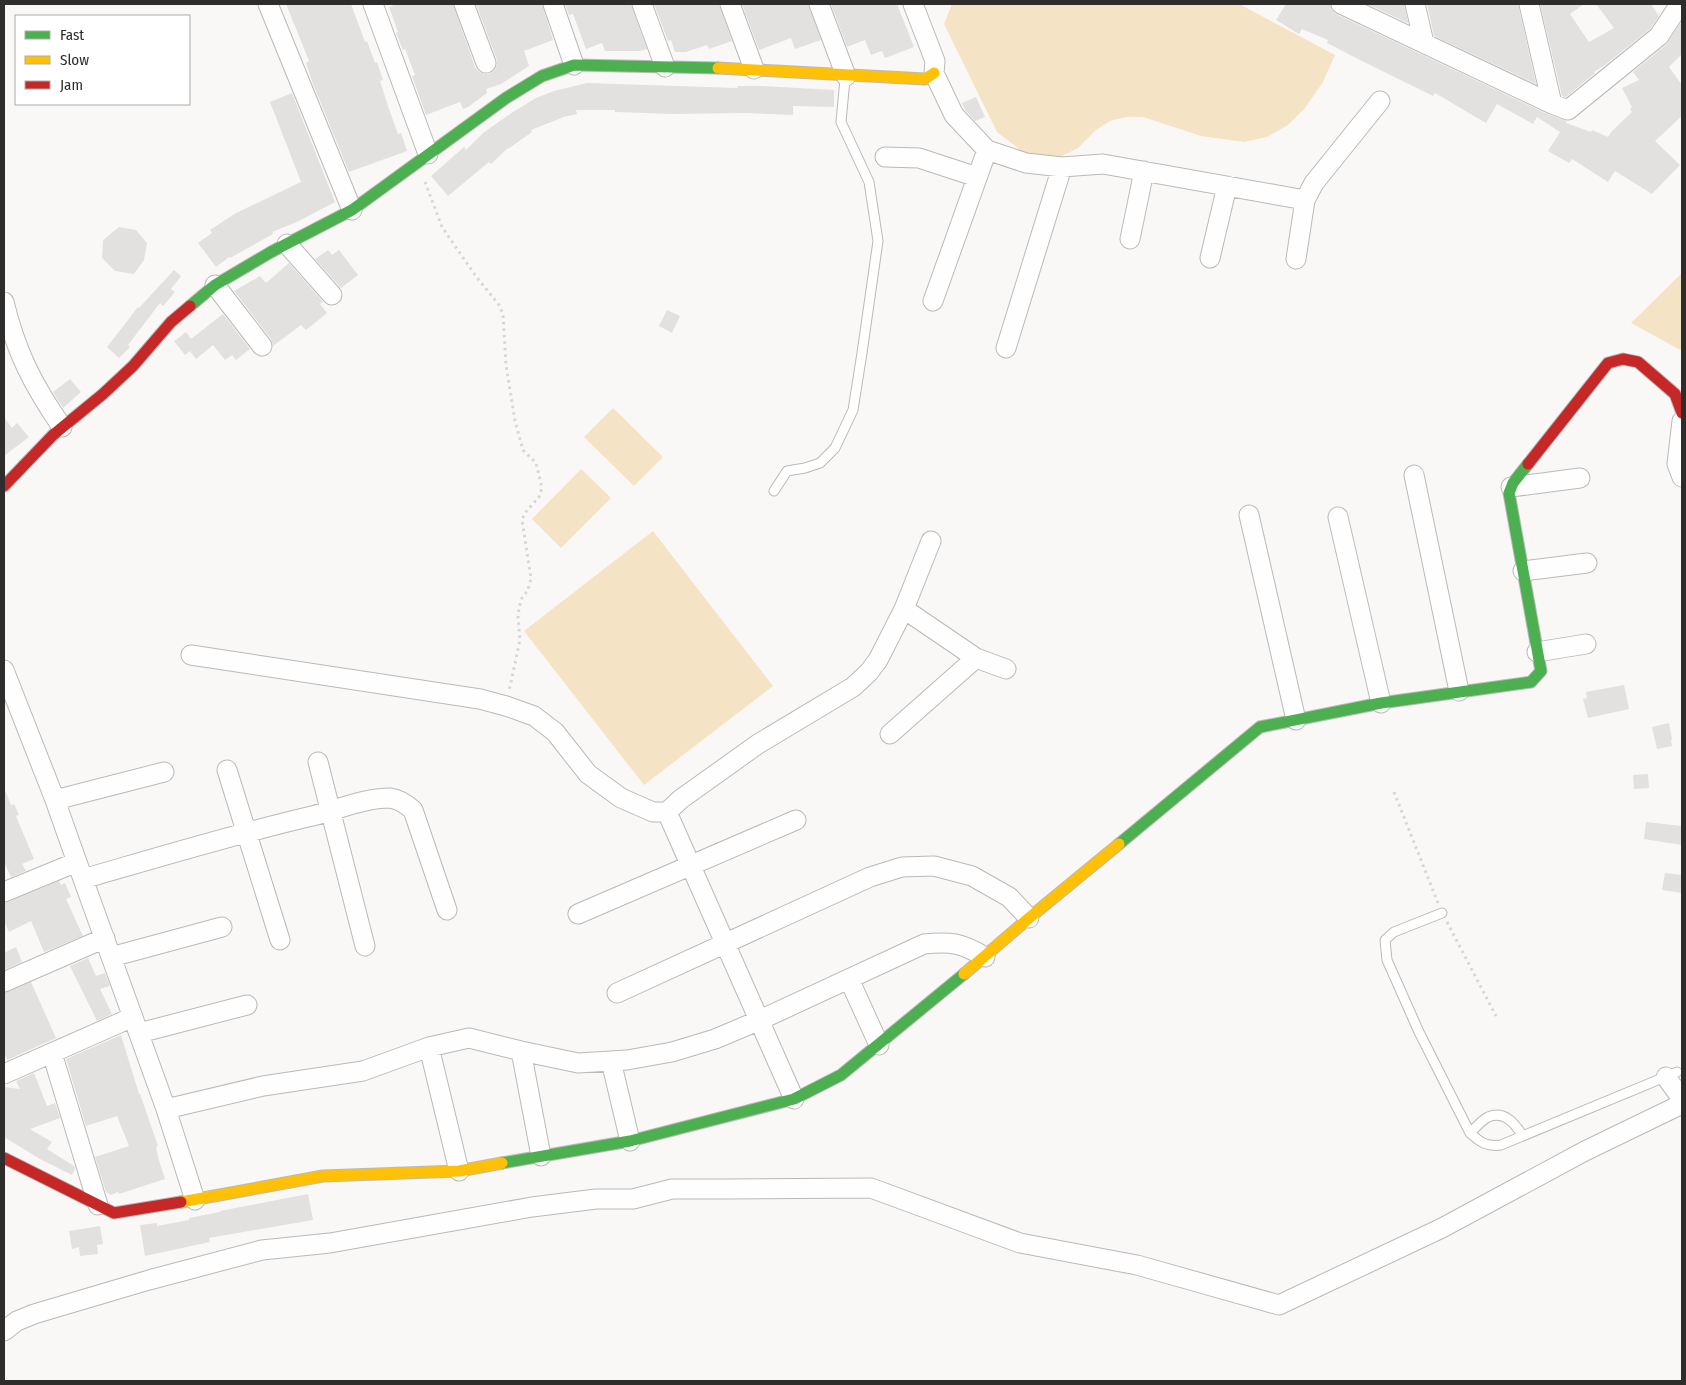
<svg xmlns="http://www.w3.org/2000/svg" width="1686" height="1385" viewBox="0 0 1686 1385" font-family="'Fira Sans Condensed',sans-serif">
  <rect width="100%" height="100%" fill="#faf8f6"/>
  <path fill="#f5e3c5" d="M952 4H1239L1335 55 1323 82 1305 108 1288 125 1267 137 1244 142 1201 136 1143 117H1126L1110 121 1096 130 1078 148 1055 160 1030 157 997 132 944 24Z
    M1682 273V351L1631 323Z
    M613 408 663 457 634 486 584 437Z
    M581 469 611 498 561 548 532 519Z
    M653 531 773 686 644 785 524 631Z"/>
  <path fill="#e2e1df" d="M286 4H351L365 42 367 41 375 63 377 62 383 80 380 81 388 106 398 134 401 133 407 151 349 172 313 84 306 63 309 61Z
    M397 4H453L475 67 478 71 484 74H489L494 70 497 65V60L476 4H542L553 40 524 51 529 66 501 84 486 89 487 93 468 107 463 109 460 102 426 115 412 76 415 75 405 49 403 50 396 33 398 32 389 7Z
    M565 4H631L647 49 640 51H605L602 43 586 49 573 14 569 15Z
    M654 4H719L732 41 709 49 707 45 686 52H675L671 40 668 41Z
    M742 4H808L821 40 795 49 791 38 759 50Z
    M831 4H897L914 47 885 58 882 51 871 55 865 40 847 47Z
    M1286 4H1330L1332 10 1336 14 1547 114 1567 121 1566 123 1591 132 1592 130 1608 137 1612 131 1632 112 1630 109 1632 107 1622 88 1639 80 1633 72 1666 45 1682 21V54L1669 67 1682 85V116L1655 141 1680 165 1652 194 1615 171 1608 182 1572 159 1569 163 1548 151 1560 132 1537 117 1533 124 1497 104 1486 123 1435 93 1433 96 1364 62 1327 43 1328 40 1302 29 1299 34 1276 20Z
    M1367 4H1404L1408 23Z
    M1427 4H1518L1536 84 1434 36Z
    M1540 4H1584L1570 14 1589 42 1614 28 1596 4H1651L1659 16 1651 28 1605 65 1594 72 1595 73 1566 97 1562 96Z
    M587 83 737 88 738 86H761L834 90V107L793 106V115L746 113 672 114 615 112V110H576L577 114 564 117 531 130 532 132 508 149V148L491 164 489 162 448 196 431 176 464 147 466 150 483 133 513 112 536 98 554 91Z
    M292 93 335 202 297 222 272 232 273 234 230 258 229 257 216 267 198 243 212 233 210 230 236 213 301 182 270 102Z
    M976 97 985 117 975 121 965 110 962 103Z
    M119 227 136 230 147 243 144 260 134 274 115 271 102 258 103 240Z
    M328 250 332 255 339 250 358 275 341 288 315 259Z
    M289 263 323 302 320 304 327 313 306 330 301 325 273 346 271 339 234 291 260 276 266 283Z
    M174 270 181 276 171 289 175 292 163 306 160 303 128 345 130 347 119 358 107 347 138 307 139 308Z
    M667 310 680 316 672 333 659 326Z
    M223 314 250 349 236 360 232 355 225 360 213 345 196 359 190 351 185 355 174 341 176 340 186 332 191 339Z
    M70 379 81 392 63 408 53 392Z
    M4 417 12 428 17 423 29 437 4 456Z
    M1624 685 1629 709 1588 718 1583 699 1587 698 1586 692Z
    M1669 723 1672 739 1671 740 1672 746 1657 749 1652 727Z
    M1648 774 1649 788 1634 789 1633 775Z
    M4 788 11 805 14 804 19 815 16 816 34 859 22 864 26 871 11 877 4 862Z
    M1646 822 1682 826V845L1644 839Z
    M1665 873 1682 875V893L1662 890Z
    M59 881 61 885 65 883 71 897 66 899 83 936 44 952 31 921 9 932 4 921V903Z
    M16 947 22 962 4 970V953Z
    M88 958 96 976 105 973 110 986 100 989 112 1014 97 1021 70 966Z
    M31 982 56 1038 7 1060 4 1053V993Z
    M121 1035 139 1094H140L158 1146 156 1147 158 1157 165 1179 119 1194 118 1192 111 1195 106 1192 95 1157 129 1146 117 1116 86 1126 66 1059Z
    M34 1073 47 1106 55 1103 60 1118 30 1129 52 1142 47 1149 74 1166 75 1169 72 1175 40 1159 4 1137V1087L20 1089 16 1081Z
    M308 1194 313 1220 209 1238 210 1242 145 1256 140 1225 157 1223V1226L189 1220V1218L220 1212V1211Z
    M100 1226 103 1244 97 1245 98 1254 80 1256 79 1247 72 1249 69 1231Z"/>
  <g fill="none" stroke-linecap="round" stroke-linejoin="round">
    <defs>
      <path id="lane" d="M774 491 787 471 805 468 820 463 835 448 853 410 862 353 878 241 869 182 841 122 845 79
        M1442 913 1394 932 1385 940 1387 960 1419 1032 1470 1133C1480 1142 1486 1147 1501 1145L1677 1072
        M1470 1133C1475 1128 1482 1120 1488 1117 1505 1110 1515 1124 1523 1136"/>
      <path id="street" d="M268 4 352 210
        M373 4 428 154
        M464 4 486 63
        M553 4 574 65
        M642 4 665 67
        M730 4 754 69
        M819 4 846 76
        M913 4 935 61 934 73 954 115 987 150 1026 163 1062 167 1103 164 1305 200
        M1341 4 1552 104 1568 110 1659 36 1680 4
        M1415 4 1424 43
        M1529 4 1552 104
        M885 157 919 158 977 177
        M1130 239 1144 171
        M287 244 332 295
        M1210 258 1227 186
        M1296 259 1305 200 1314 183 1380 101
        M215 285 262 346
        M933 301 987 150
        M4 302C16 352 33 385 62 427
        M1006 348 1062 167
        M1682 421 1677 464 1682 477
        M1414 475 1459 691
        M1511 487 1580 478
        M1249 515 1296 720
        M1338 517 1381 703
        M1523 571 1587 563
        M904 609 976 658 1006 669
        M1537 652 1586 644
        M191 655 480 699 506 706 534 716 555 732 588 774 621 798 653 812H667L681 799 758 744 853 687 869 672 878 660 904 609 931 541
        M4 670 55 800 83 879 166 1109 195 1200
        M890 734 976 658
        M318 762 365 946
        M227 770 280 940
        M55 800 164 772
        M667 812 794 1099
        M83 879C159 857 235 834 312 816 337 810 364 798 390 798 399 799 406 804 413 810L447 910
        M4 892 77 862
        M578 914 796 820
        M111 957 222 927
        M849 979 879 1045
        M4 982 105 938
        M617 993 870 877 902 867 934 866 972 876 1009 897 1029 918
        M139 1033 247 1005
        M429 1047 459 1171
        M521 1051 541 1156
        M52 1053 98 1205
        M611 1061 630 1141
        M4 1074 133 1017
        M1666 1077 1682 1099
        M166 1109 263 1086 363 1071 429 1047 469 1038 521 1051 578 1063 627 1060 672 1052 715 1039 760 1020 924 944C950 941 962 943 985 957
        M4 1331 17 1321 34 1314 149 1280 262 1250 330 1243 532 1207 596 1199H633L672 1189H726L871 1188 1020 1243 1137 1265 1279 1305 1442 1228 1585 1151 1682 1104"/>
      <path id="fast" d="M190 306 215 285 271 252 352 210 506 98 542 76 574 65 718 68
        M1119 844 1260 727 1381 703 1531 682 1541 671 1509 493 1513 483 1528 464
        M502 1163 630 1141 794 1099 841 1075 964 974"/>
      <path id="slow" d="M718 68 925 79 934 73
        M964 974 1029 918 1119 844
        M181 1202 323 1176 459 1171 502 1163"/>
      <path id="jam" d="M1528 464 1608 363 1623 359 1638 362 1675 394 1682 413
        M4 486 53 435 103 394 133 366 171 322 190 306
        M4 1158 114 1213 181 1202"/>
    </defs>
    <use href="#lane" stroke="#bbb9b7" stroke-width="11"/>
    <use href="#street" stroke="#bbb9b7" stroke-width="21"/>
    <use href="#fast" stroke="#bbb9b7" stroke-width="13"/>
    <use href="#slow" stroke="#bbb9b7" stroke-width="13"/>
    <use href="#jam" stroke="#bbb9b7" stroke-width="13"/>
    <path stroke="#d6d6d6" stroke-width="3" stroke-dasharray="2.5 4" stroke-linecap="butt" d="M425 182 442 227 475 275 499 305 503 314 506 365 515 421 523 450 536 463 542 488 539 497 525 513 522 520 531 578 528 590 522 598 519 608 518 618 520 640 509 691
      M1394 792 1438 903
      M1447 922 1496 1016"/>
    <use href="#lane" stroke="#fefefe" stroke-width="9"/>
    <use href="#street" stroke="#fefefe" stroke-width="19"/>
    <use href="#fast" stroke="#4caf50" stroke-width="11"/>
    <use href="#slow" stroke="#ffc107" stroke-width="11"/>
    <use href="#jam" stroke="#c62828" stroke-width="11"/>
  </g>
  <rect width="1686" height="1385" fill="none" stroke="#2e2d2b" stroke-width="10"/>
  <rect x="15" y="15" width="175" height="90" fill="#ffffff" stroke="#ababaa"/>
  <rect x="25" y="31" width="25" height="8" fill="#4caf50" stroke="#ababaa"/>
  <text x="60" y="40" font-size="15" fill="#2e2d2b">Fast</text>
  <rect x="25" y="56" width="25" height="8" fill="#ffc107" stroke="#ababaa"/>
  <text x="60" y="65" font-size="15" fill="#2e2d2b">Slow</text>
  <rect x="25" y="81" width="25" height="8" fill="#c62828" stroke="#ababaa"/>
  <text x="60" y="90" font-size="15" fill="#2e2d2b">Jam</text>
</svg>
